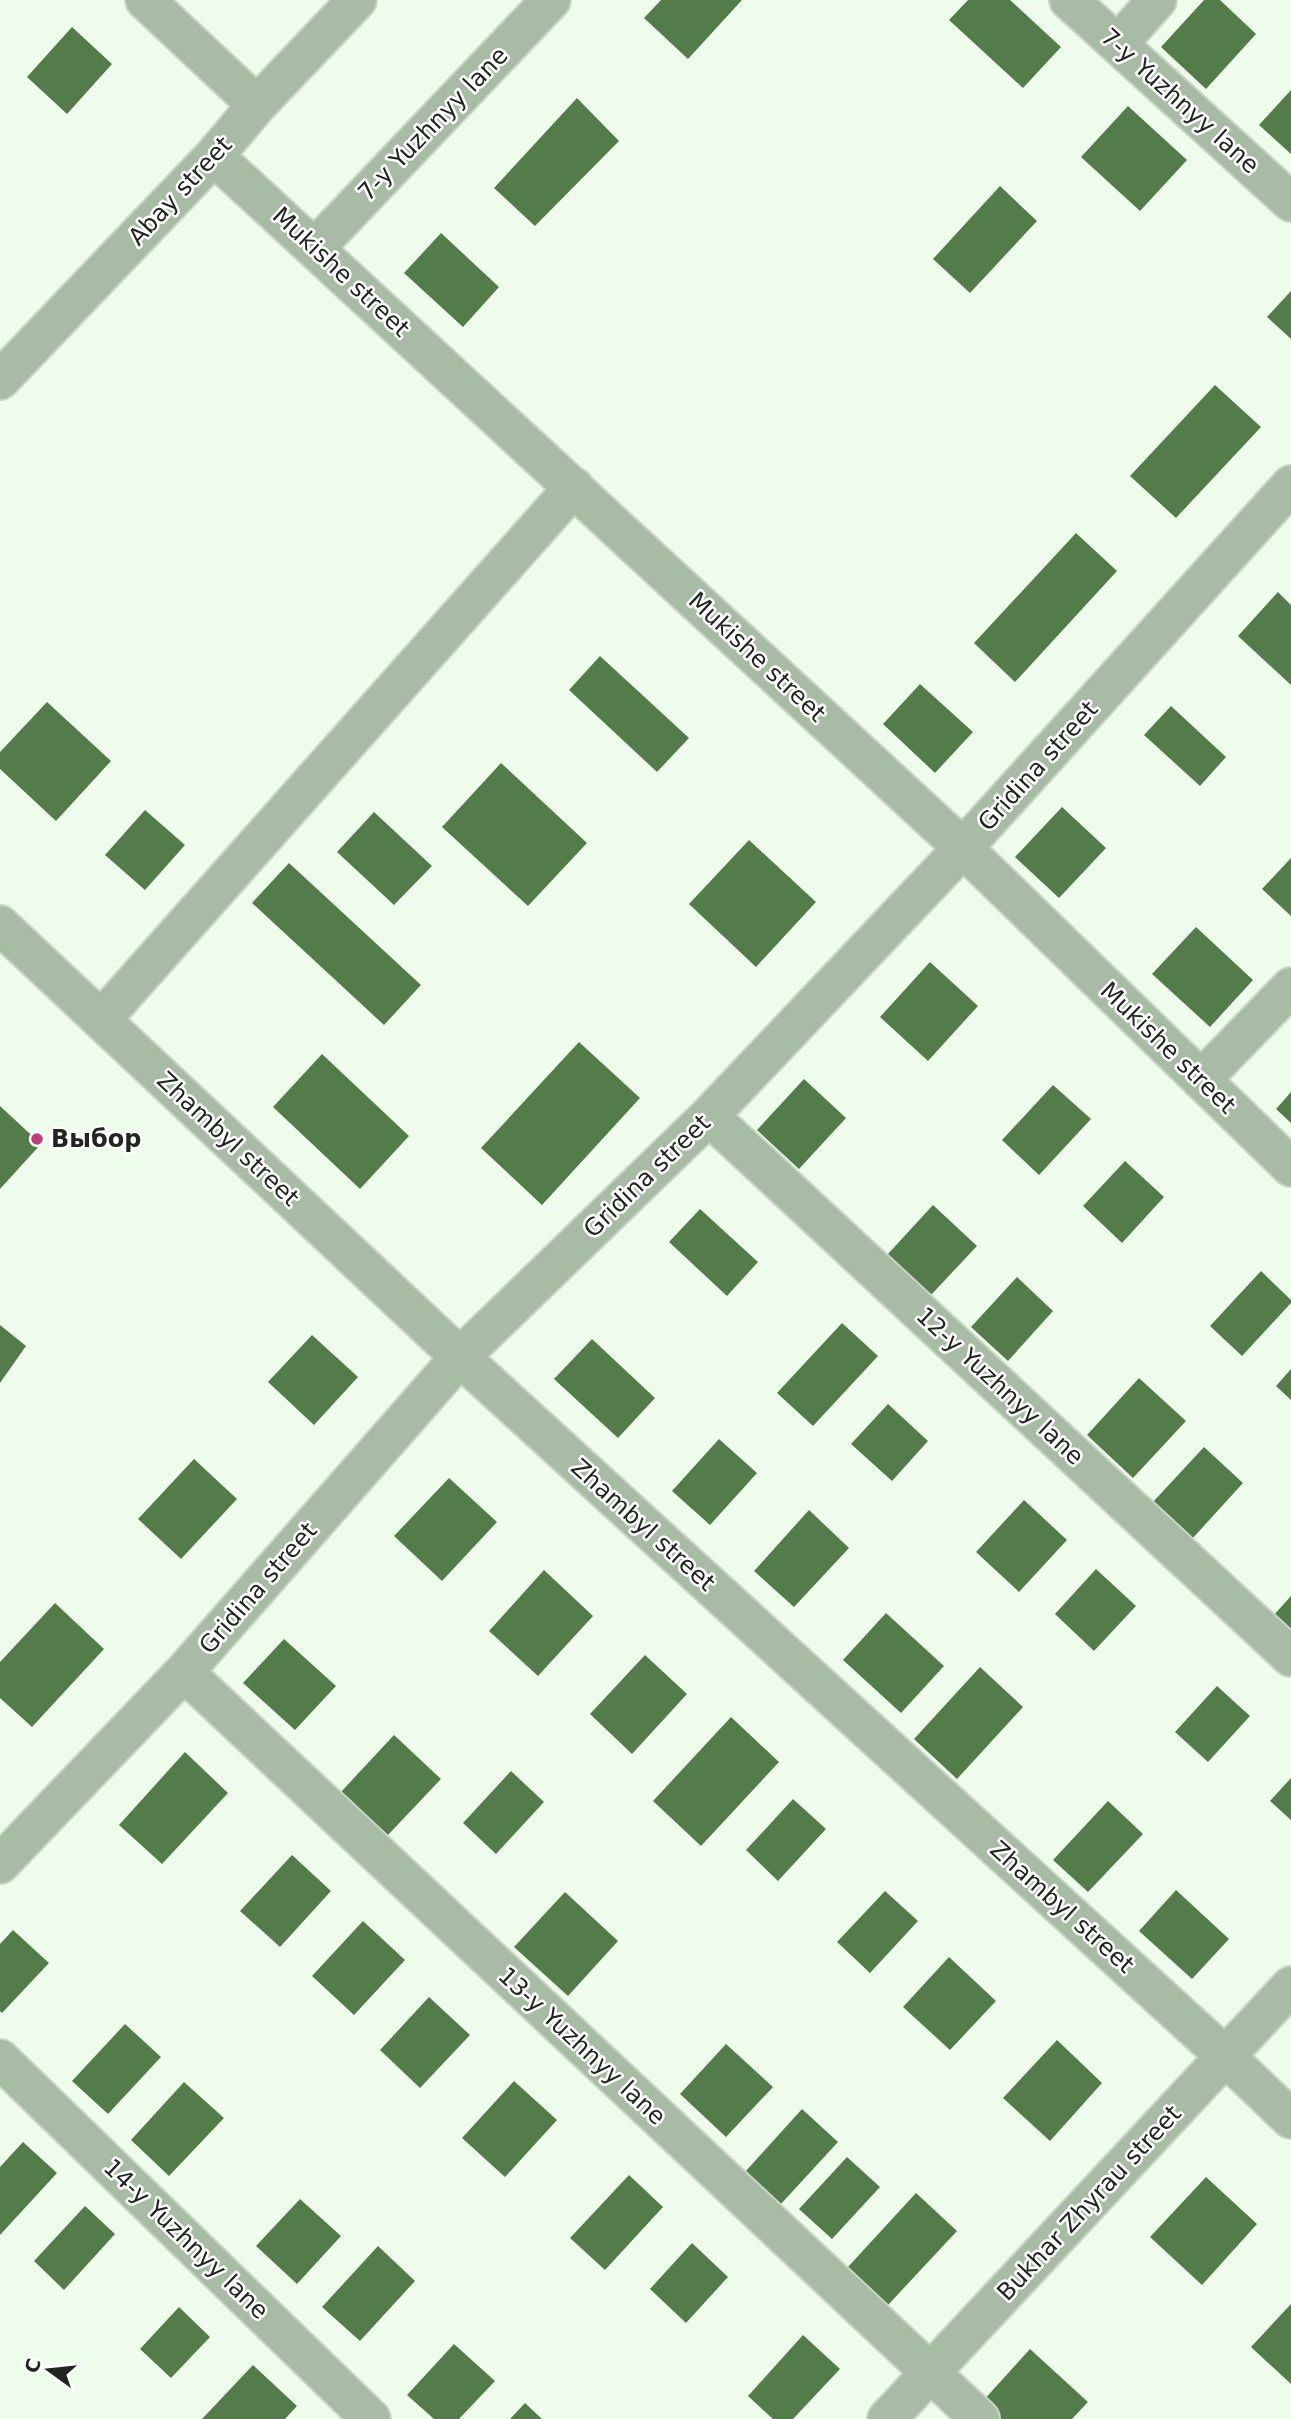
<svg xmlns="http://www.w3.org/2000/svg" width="1291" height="2419" viewBox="0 0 1291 2419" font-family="'DejaVu Sans',sans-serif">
  <rect width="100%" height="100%" fill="#eefdeb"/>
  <path fill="#547c4b" d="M661 0H742L688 59 644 18Z
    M968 0H1010L1061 47 1023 88 949 20Z
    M1204 0H1220L1256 34 1206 89 1161 47Z
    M72 27 112 64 67 114 27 77Z
    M1291 90V154L1259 125Z
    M577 98 619 141 535 226 494 188Z
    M1128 106 1187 160 1140 211 1081 157Z
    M1000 186 1037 221 970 293 933 259Z
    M441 233 499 287 463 327 404 273Z
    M1291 291V339L1267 317Z
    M1215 385 1261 427 1176 518 1130 476Z
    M1076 533 1117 571 1015 682 974 643Z
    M1278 592 1291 605V685L1238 636Z
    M600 656 689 738 657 772 569 690Z
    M920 684 973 732 935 773 883 724Z
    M47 702 111 761 56 821 0 769V752Z
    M1171 706 1226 757 1200 786 1144 735Z
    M501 763 587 843 528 906 442 827Z
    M1062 807 1106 848 1059 898 1015 857Z
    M145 810 185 845 145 890 105 855Z
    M374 812 432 866 394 905 337 852Z
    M749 840 816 902 756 967 689 904Z
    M1291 858V916L1262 889Z
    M289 863 421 985 384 1025 252 903Z
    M1196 927 1253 980 1210 1027 1152 974Z
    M930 962 978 1006 928 1061 880 1017Z
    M579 1042 640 1098 542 1205 481 1148Z
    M322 1054 409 1136 360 1189 273 1107Z
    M804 1079 846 1118 799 1169 757 1130Z
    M1053 1085 1091 1119 1039 1175 1002 1140Z
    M1291 1092V1123L1276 1109Z
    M0 1106 41 1144 0 1189Z
    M1125 1161 1164 1197 1122 1243 1083 1206Z
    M933 1205 977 1246 931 1295 887 1255Z
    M700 1209 758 1262 727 1296 669 1242Z
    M1261 1271 1291 1300V1303L1242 1356 1210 1326Z
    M1017 1277 1053 1311 1008 1361 971 1327Z
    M842 1323 878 1356 813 1426 777 1393Z
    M0 1325 26 1346 0 1383Z
    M312 1335 358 1377 314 1425 268 1382Z
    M592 1339 655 1398 618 1438 554 1379Z
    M1291 1369V1400L1276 1386Z
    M1139 1378 1186 1421 1133 1478 1087 1435Z
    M888 1404 928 1441 892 1481 851 1444Z
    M719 1439 757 1473 710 1525 672 1491Z
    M1204 1447 1243 1483 1192 1539 1153 1502Z
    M194 1459 237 1499 181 1559 138 1519Z
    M449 1478 497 1522 442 1581 394 1536Z
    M1024 1500 1067 1540 1019 1592 976 1552Z
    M809 1510 849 1548 794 1607 754 1571Z
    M1096 1569 1136 1606 1094 1651 1055 1614Z
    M544 1570 593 1616 538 1676 489 1631Z
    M1291 1596V1633L1273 1616Z
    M55 1603 104 1649 32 1727 0 1698V1662Z
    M886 1613 944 1666 901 1713 843 1660Z
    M284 1639 336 1686 295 1730 243 1683Z
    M645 1655 687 1694 632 1754 590 1714Z
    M980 1667 1023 1707 957 1779 914 1739Z
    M1217 1686 1250 1716 1208 1762 1175 1732Z
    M731 1717 779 1762 701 1846 653 1801Z
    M394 1735 441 1779 387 1836 340 1793Z
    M185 1752 228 1793 162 1864 119 1825Z
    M511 1771 544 1802 496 1854 463 1823Z
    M1291 1778V1820L1270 1801Z
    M793 1799 826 1829 778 1881 746 1850Z
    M1108 1801 1143 1834 1088 1892 1053 1860Z
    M292 1855 331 1891 280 1947 240 1911Z
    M1176 1890 1229 1939 1192 1979 1139 1931Z
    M885 1891 918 1921 870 1973 837 1942Z
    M565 1892 618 1941 568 1996 514 1947Z
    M363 1921 405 1960 354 2015 312 1976Z
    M13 1930 49 1963 2 2013 0 2011V1944Z
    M949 1957 996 2001 950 2050 903 2007Z
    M429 1997 470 2035 420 2088 380 2050Z
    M125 2024 161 2057 108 2114 72 2081Z
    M1057 2040 1102 2083 1050 2141 1003 2098Z
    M726 2044 773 2087 726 2137 680 2094Z
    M514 2081 557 2120 505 2177 462 2138Z
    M184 2082 224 2118 169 2176 131 2140Z
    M802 2109 838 2142 780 2205 745 2172Z
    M23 2142 57 2173 0 2235V2167Z
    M847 2157 880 2187 832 2239 799 2209Z
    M629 2175 663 2207 605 2270 570 2238Z
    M1206 2177 1257 2224 1202 2285 1150 2237Z
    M916 2193 957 2231 888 2305 847 2268Z
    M300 2199 341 2236 297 2284 256 2246Z
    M85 2206 115 2234 64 2290 34 2261Z
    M692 2243 728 2277 686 2323 650 2289Z
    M378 2246 415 2281 360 2341 322 2307Z
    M1291 2304V2384L1251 2347Z
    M179 2307 210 2337 171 2378 140 2349Z
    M803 2335 840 2369 793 2419H773L748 2396Z
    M454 2344 495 2381 459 2419H434L407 2395Z
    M1030 2349 1088 2402 1072 2419H1000L982 2402Z
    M253 2365 297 2406 285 2419H202Z
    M525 2403 542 2419H510Z"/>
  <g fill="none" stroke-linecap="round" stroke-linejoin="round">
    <defs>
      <path id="minor" d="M145 0 257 105
        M1069 0 1291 202
        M1118 44 1157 0
        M214 156 963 848 1291 1167
        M315 248 551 0
        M0 380 214 156 257 105 357 0
        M0 925 460 1357 1226 2057 1291 2119
        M101 1020 574 487
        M1201 1080 1291 987
        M709 1116 1291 1657
        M184 1672 980 2419
        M0 1864 184 1672 460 1357 709 1116 963 848 1291 485
        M0 2059 371 2419
        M887 2419 1291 1986"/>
    </defs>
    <use href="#minor" stroke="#c9d6c6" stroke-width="42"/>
    <use href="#minor" stroke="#a8bba4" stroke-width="38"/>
  </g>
  <circle fill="#c23b7b" stroke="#fff" stroke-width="2.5" cx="37" cy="1139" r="7"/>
  <g text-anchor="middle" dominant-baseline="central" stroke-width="5" stroke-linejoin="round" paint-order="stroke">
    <g font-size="24" fill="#212720" stroke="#fff">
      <text transform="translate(1180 101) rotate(42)">7-y Yuzhnyy lane</text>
      <text transform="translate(433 124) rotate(-46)">7-y Yuzhnyy lane</text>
      <text transform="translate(180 191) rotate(-47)">Abay street</text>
      <text transform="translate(341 272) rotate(43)">Mukishe street</text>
      <text transform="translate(757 657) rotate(43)">Mukishe street</text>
      <text transform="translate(1038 766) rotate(-48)">Gridina street</text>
      <text transform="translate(1168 1048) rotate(44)">Mukishe street</text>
      <text transform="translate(228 1139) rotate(43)">Zhambyl street</text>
      <text transform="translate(647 1176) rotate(-44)">Gridina street</text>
      <text transform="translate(1000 1386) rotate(43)">12-y Yuzhnyy lane</text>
      <text transform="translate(643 1525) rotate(42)">Zhambyl street</text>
      <text transform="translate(258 1588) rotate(-49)">Gridina street</text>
      <text transform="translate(1062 1907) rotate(42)">Zhambyl street</text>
      <text transform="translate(582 2046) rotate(43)">13-y Yuzhnyy lane</text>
      <text transform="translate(1089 2203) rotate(-47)">Bukhar Zhyrau street</text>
      <text transform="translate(186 2239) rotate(44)">14-y Yuzhnyy lane</text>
    </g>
    <g font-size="24" font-weight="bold" fill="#212720" stroke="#fff" text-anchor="start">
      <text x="51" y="1139">Выбор</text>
    </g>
  </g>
  <g transform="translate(49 2370) rotate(285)" stroke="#ffffff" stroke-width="5" paint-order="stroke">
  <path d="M0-5L12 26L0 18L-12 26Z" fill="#212720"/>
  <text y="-10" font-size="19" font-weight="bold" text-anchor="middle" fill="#212720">С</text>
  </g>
</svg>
